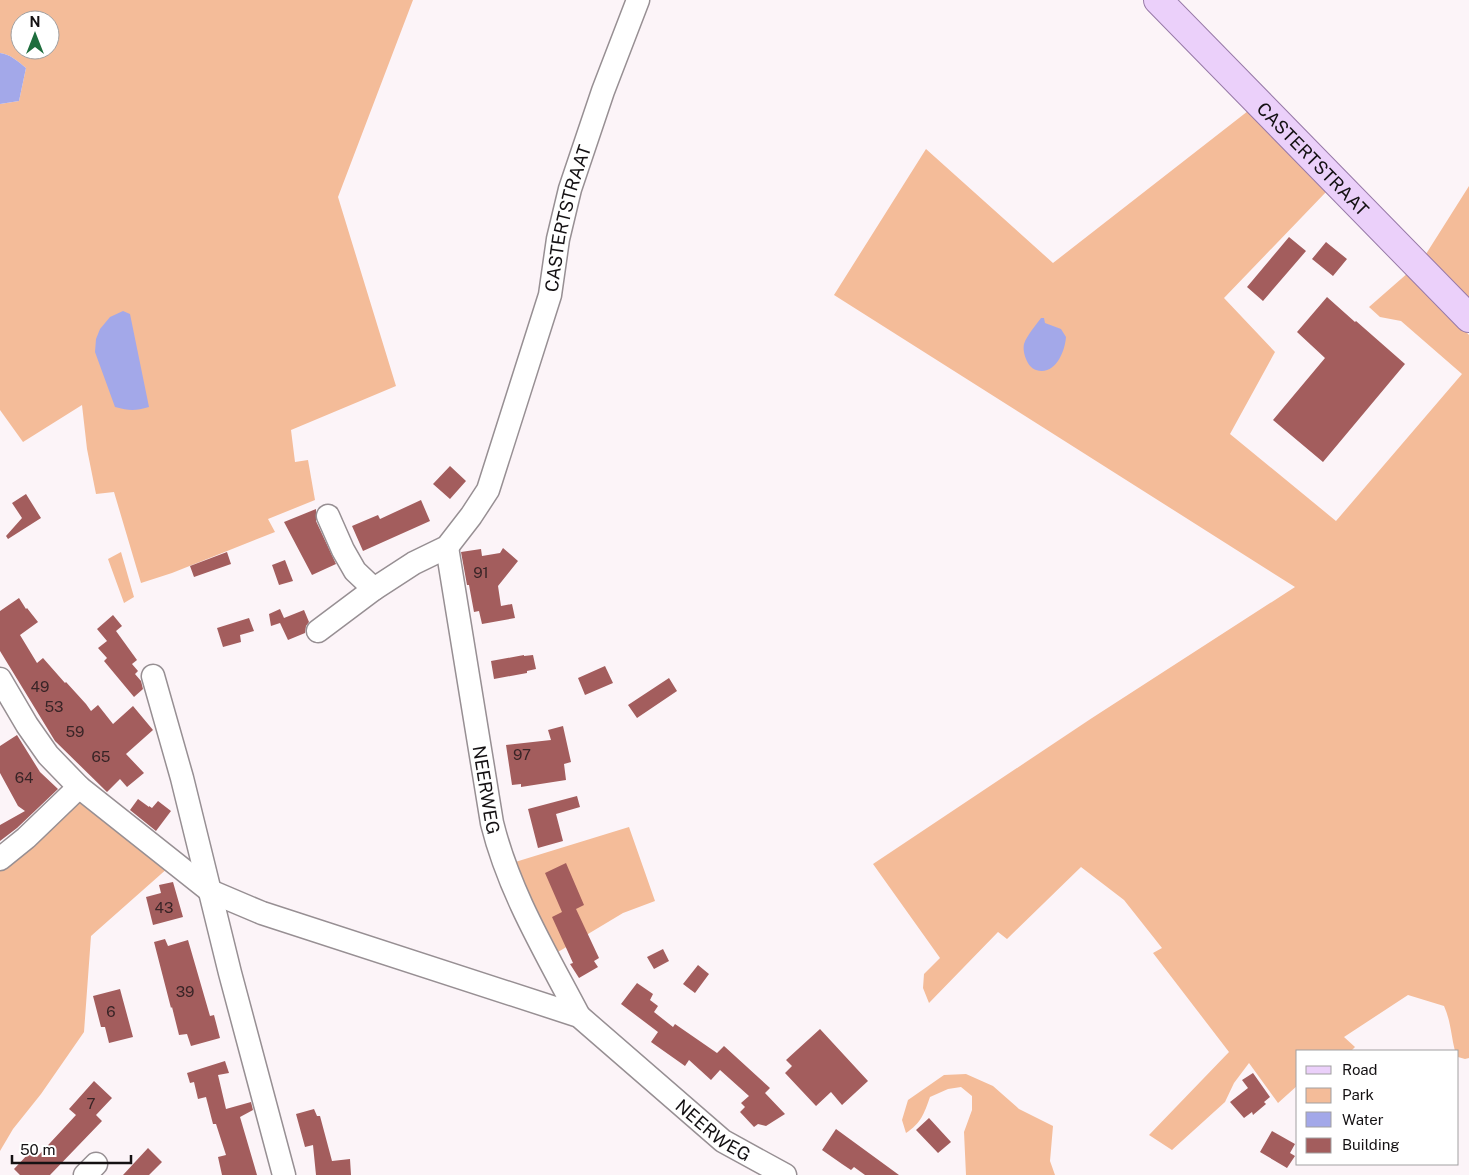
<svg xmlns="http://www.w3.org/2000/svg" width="1469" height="1175" viewBox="0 0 1469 1175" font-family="'Public Sans',sans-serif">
  <rect width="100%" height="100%" fill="#fcf4f8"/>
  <path fill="#f4bc99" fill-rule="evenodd" d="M0 0H413L338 197 396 386 291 430 295 462 308 460 315 500 268 519 275 532 172 573 141 583 114 492 96 494 87 449 82 405 23 442 0 410V104L19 101 26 68C19 62 10 54 0 53ZM20 20H50V50H20Z
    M1248 111 1326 192 1224 298 1275 352 1230 434 1336 521 1462 374 1401 321 1380 317 1369 307 1409 272 1469 335V1058L1465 1059 1458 1057V1051H1455C1451 1035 1451 1022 1444 1006L1408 995 1344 1037 1355 1047 1351 1051H1298V1085L1278 1103 1249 1063 1234 1083 1225 1102 1172 1150 1149 1135 1229 1052 1153 953 1162 948 1124 900 1081 867 1007 939 998 932 929 1003 923 988 924 974 940 958 873 864 1092 718 1295 587 834 295 926 149 1053 263Z
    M1469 186V298L1426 254Z
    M121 552 134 597 124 603 108 559Z
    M78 798 169 867 91 936 84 1032 41 1094 13 1129 0 1151V863Z
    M629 827 655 901 623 913 553 955 512 863Z
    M966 1074 993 1086 1019 1109 1053 1126 1050 1161 1055 1175H966L964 1132 972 1110V1096L961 1087 948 1089 930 1097C924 1114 921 1123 906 1133L902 1120 908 1100 944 1075Z"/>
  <path fill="#a3a8e9" d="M0 53C10 54 19 62 26 68L19 101 0 104Z
    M123 311 130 314 149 407C135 411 130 411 115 407L95 352 96 339 100 329 110 317Z
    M1041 318H1044L1045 323 1061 329 1066 337C1065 352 1055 376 1036 370 1031 368 1028 364 1026 359 1024 354 1023 349 1024 344 1027 335 1036 325 1041 318Z"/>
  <path fill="#a35d5d" d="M1289 237 1306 251 1263 301 1247 287Z
    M1326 242 1347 259 1333 276 1312 259Z
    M1327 297 1355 322 1356 321 1405 364 1323 462 1273 420 1325 358 1297 332Z
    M450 466 466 481 450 499 433 484Z
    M26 494 41 518 8 539 6 536 22 518 12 503Z
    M421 500 430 521 363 551 352 526 378 515 380 519Z
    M316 509V521L336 564 312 575 284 522Z
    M503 548 518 561 498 586 501 606 512 604 515 618 482 624 479 611 474 612 469 585H467L461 552 481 549 482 556 500 553Z
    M227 552 231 564 194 577 190 566Z
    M285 560 293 581 279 585 272 565Z
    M19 598 26 609 27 608 38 622 20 635 37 663 43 658 65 683 66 682 86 704 91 711 98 705 113 724 133 706 153 730 126 754 144 773 127 787 120 779 107 792 55 741 0 651V611Z
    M280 609 284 618 304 610 309 622 306 626 305 633 288 640 280 623 271 626 269 614Z
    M113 615 122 626 116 631 137 660 132 664 138 671 135 674 141 681 143 689 134 697 104 661 107 658 98 648 107 641 97 629Z
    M249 618 254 631 240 635 241 642 223 647 217 628Z
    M524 655V656L533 655 536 669 527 671V673L494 679 491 661Z
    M605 666 613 683 585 695 578 678Z
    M669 678 677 691 637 718 628 705Z
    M563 726 571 762 564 764 566 780 521 787V784L512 785 506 745 551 740 548 730Z
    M17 735 40 772 58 789 17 828 0 841V825L25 811 18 806 0 773V746Z
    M577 796 580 807 556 814 563 841 538 848 528 809Z
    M138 799 149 807V806L152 808 158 801 171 811 156 831 130 810Z
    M566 863 584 905 576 909 599 958 594 961 598 967 579 978 570 964 573 963 552 917 562 912 545 873Z
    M173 882 183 917 153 925 146 897 161 893 159 885Z
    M165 939 168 946 188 940 210 1016 214 1015 220 1038 191 1046 187 1034 179 1035 172 1007 171 1008 154 942Z
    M663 949 669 961 654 969 647 957Z
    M698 965 709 974 695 993 683 984Z
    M637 983 653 994 650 1000 658 1006 654 1012 673 1027 675 1024 717 1053 724 1046 770 1088 765 1093 785 1114 766 1126 758 1124 754 1127 740 1112 745 1107 741 1103 749 1096 720 1070 711 1080 689 1060 685 1066 651 1042 658 1032 621 1004Z
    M120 989 133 1037 109 1043 105 1027H101L93 996Z
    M820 1029 868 1081 842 1105 831 1092 816 1106 785 1073 792 1066 786 1060Z
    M225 1061 229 1073 218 1075 226 1109 251 1102 253 1110 240 1117 257 1175H222L218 1157 226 1155 216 1124H213L206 1097 198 1099 194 1082 190 1083 187 1073Z
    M1253 1073 1270 1097 1264 1102 1266 1104 1253 1115 1252 1112 1244 1118 1230 1102 1248 1088 1242 1080Z
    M94 1081 112 1098 96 1115 102 1121 50 1175H20L14 1169 30 1152 37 1157 76 1115 69 1109Z
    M314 1109 317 1116H320L332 1161 350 1159 351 1175H316L313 1145 305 1147 296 1114Z
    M929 1118 951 1142 938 1153 916 1130Z
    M836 1129 899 1175H865L854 1167 851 1170 842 1164 822 1150Z
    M1272 1131 1295 1144 1290 1153 1295 1156 1287 1168 1260 1152Z
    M148 1148 162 1162 149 1175H123Z"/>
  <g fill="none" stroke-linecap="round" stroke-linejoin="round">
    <defs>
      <g id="minor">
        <path d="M328 516 343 550 355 571 374 589"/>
        <path id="s1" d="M447 547 492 823C509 892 546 953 579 1016"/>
        <path id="s2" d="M318 631 374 589 414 563 447 547 471 516 488 490 550 295 558 239 570 189 603 91 638 0"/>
        <path d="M153 676 182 778 230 973 284 1175"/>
        <path id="s3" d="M0 679 27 725 48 755 79 787 210 891 262 913 579 1016 723 1141 785 1175"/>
        <path d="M0 859 26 838 79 787"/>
        <path d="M85 1175 96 1164"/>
      </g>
      <g id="major">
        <path id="s4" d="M1158 0 1469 318"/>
      </g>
    </defs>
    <use href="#minor" stroke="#978f93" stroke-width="25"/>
    <use href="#major" stroke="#9779a7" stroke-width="30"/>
    <use href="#minor" stroke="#fff" stroke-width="22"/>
    <use href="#major" stroke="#ebd0fa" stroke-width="28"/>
  </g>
  <g text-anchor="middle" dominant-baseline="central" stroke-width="4" stroke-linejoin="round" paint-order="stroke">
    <g font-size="15" fill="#382426">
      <text x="481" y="572">91</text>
      <text x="40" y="686">49</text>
      <text x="54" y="706">53</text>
      <text x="75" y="731">59</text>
      <text x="522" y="754">97</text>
      <text x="101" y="756">65</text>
      <text x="24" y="777">64</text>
      <text x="164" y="907">43</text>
      <text x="185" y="991">39</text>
      <text x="111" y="1011">6</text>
      <text x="91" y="1103">7</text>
    </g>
    <g font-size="18" fill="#141113" stroke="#fff">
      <text stroke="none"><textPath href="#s4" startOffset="222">CASTERTSTRAAT</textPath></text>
      <text stroke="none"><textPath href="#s2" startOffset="508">CASTERTSTRAAT</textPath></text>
      <text stroke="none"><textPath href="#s1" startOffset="246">NEERWEG</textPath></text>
      <text stroke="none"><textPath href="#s3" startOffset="868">NEERWEG</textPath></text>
    </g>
  </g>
  <rect x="1296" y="1050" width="162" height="115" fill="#ffffff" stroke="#a1a0a1"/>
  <rect x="1306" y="1066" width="25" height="8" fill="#ebd0fa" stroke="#a1a0a1"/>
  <text x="1342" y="1075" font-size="15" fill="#141113">Road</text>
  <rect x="1306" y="1088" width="25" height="15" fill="#f4bc99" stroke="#a1a0a1"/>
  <text x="1342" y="1100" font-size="15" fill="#141113">Park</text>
  <rect x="1306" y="1112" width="25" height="15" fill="#a3a8e9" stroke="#a1a0a1"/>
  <text x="1342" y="1125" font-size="15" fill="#141113">Water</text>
  <rect x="1306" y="1138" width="25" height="15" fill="#a35d5d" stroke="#a1a0a1"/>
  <text x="1342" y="1150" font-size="15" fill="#141113">Building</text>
  <g transform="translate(35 35)"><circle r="24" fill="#ffffff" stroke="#a1a0a1"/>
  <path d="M0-4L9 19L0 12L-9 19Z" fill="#1e6d3d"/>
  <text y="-8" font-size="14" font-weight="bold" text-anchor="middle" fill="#141113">N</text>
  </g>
  <path d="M12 1155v8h119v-8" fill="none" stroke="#141113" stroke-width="2.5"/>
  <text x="20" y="1155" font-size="15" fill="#141113" stroke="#ffffff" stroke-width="4" paint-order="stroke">50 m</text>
</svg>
